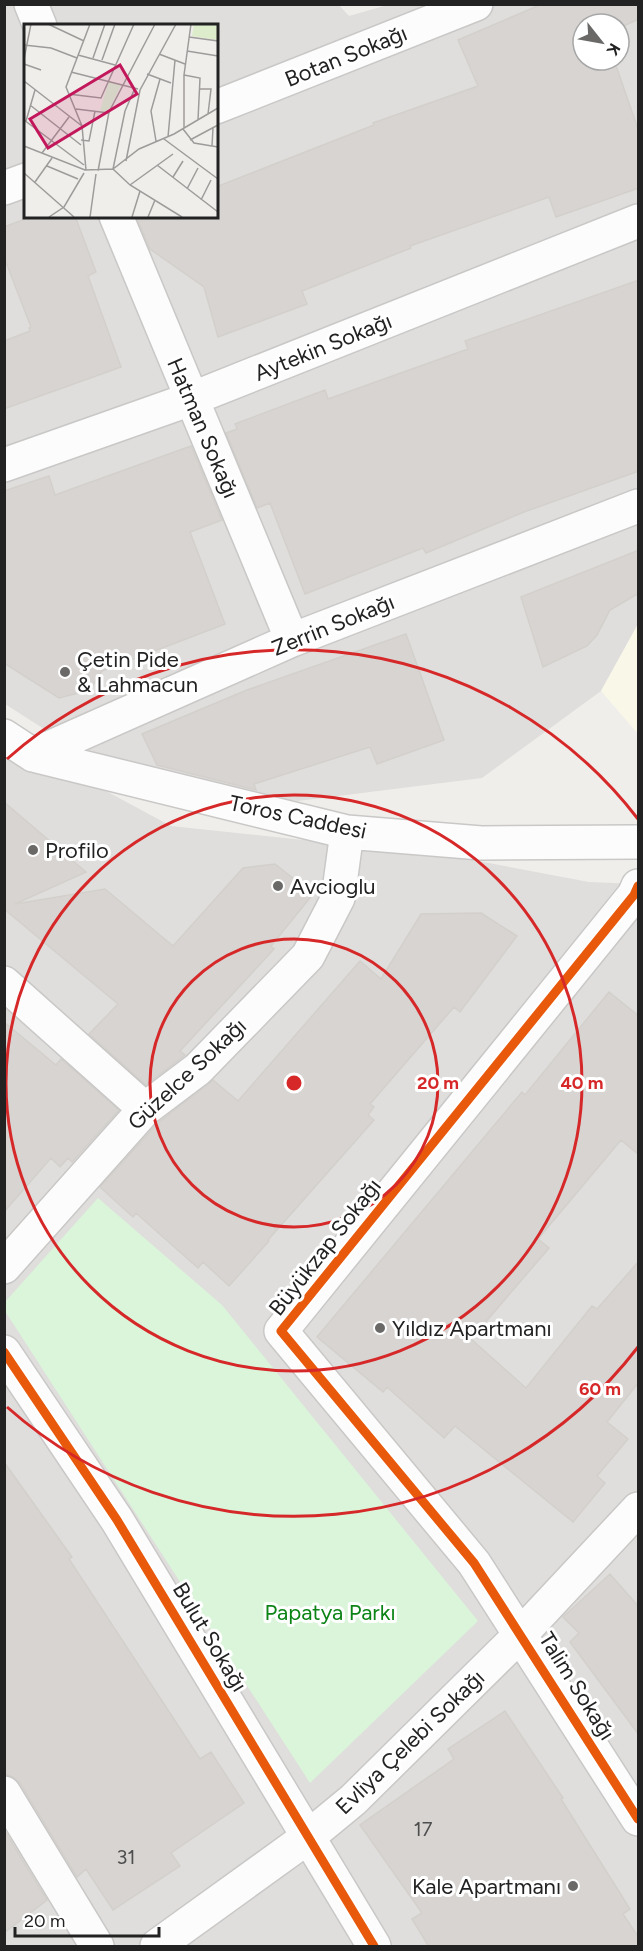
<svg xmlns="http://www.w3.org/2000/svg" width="643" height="1951" viewBox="0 0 643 1951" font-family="Figtree,sans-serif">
  <rect width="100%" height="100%" fill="#f0eeeb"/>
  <path fill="#dfdedc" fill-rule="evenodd" d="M338 4 349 16 391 4 638 5V624L601 691 482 778 298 801 124 780 5 704 4 5ZM583 24H619V60H583ZM26 26H216V216H26Z
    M4 736 171 826 446 855 589 882 638 884V1946H5Z"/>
  <path fill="#f8f7e8" d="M638 624V734L601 691Z"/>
  <path fill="#daf5da" d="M98 1198 222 1305 478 1621 310 1783 5 1311V1302Z"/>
  <path fill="#d7d4d2" stroke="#d3d0cc" stroke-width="1.5" d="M542 4H639V19L619 28V24H583V60H614L639 132V188L556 217 549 197 410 246 411 248 302 291 307 304 218 337 204 287 150 249 136 216H216V187L374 125 373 123 478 86 458 40Z
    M33 216H75L96 272 88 276 121 367 4 409V341L30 331 29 328 31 327 4 257V227Z
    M639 280V471L524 512 426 553 423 548 305 594 270 503 257 508 226 433 237 429 235 424 325 390 328 399 468 349 465 341Z
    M191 446 222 520 190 532 225 624 102 671 90 690 59 698 4 663V491L49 476 55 495Z
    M639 550V593L610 610 597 635 587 646 543 667 521 597Z
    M406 634 444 740 377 764 370 747 254 784 256 790 157 765 142 734 247 690Z
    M4 802 86 872 15 904 105 889 173 946 243 868 275 864 313 894 271 946 274 949 180 1051 185 1055 146 1085 89 1034 118 1004 4 909Z
    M481 913 517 936 460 1012 454 1007 370 1104 374 1107 368 1115 374 1120 268 1240 269 1241 229 1286 203 1262 198 1268 136 1213 133 1217 100 1187 158 1123 213 1080 238 1101 360 961 381 979 421 914Z
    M609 992 639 1016V1155L621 1140 538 1239 549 1248 471 1339 526 1388 592 1306 597 1309 639 1261V1382L607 1422 628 1439 597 1476 605 1483 573 1522 455 1426 444 1438 387 1387 383 1392 317 1337 522 1092 525 1095Z
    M4 1022 56 1065 61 1059 119 1110 72 1162 68 1158 60 1167 51 1158 4 1212Z
    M4 1462 72 1557 69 1559 200 1759 211 1752 244 1803 171 1853 180 1866 113 1910 86 1869 77 1877 20 1783 13 1777 4 1774Z
    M610 1574 639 1607V1735L570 1642 579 1633 563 1617Z
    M505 1711 563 1798 561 1799 630 1909 623 1914 639 1938V1947H429L412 1919 422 1913 360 1825 454 1759 448 1749Z
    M4 1830 47 1900 4 1933Z"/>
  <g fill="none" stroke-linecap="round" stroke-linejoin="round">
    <defs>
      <path id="minor" d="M31 4 40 26
        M216 107 476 4
        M4 188 26 180
        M116 216 292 640
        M4 465 191 399 638 221
        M4 736 33 755 347 832 481 843 638 842
        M33 755 292 640 638 506
        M638 886 634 895 281 1331 474 1563 638 1819
        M4 983 145 1109
        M4 1267 145 1109 198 1069 308 956 338 898 347 832
        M4 1352 117 1520 374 1946
        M4 1793 97 1946
        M157 1946 308 1837 353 1800 521 1634 638 1509"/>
    </defs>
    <use href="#minor" stroke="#c9c8c7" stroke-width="36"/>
    <use href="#minor" stroke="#fdfcfc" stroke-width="33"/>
    <defs>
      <path id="cycleway" d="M638 886 634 895 281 1331 474 1563 638 1819
        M4 1352 117 1520 374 1946"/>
    </defs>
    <use href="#cycleway" stroke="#fff" stroke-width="13"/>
    <use href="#cycleway" stroke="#e8590c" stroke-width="9"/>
  </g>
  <g fill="none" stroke="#d62828" stroke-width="3">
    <circle cx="294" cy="1083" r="144"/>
    <circle cx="294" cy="1083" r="288"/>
    <path d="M638 1347A433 433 0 0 1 7 1407M7 759A433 433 0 0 1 638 819"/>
  </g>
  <g fill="#6a6968" stroke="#fff" stroke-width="2">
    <circle cx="65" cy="672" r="6"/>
    <circle cx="33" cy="850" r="6"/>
    <circle cx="278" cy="886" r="6"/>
    <circle cx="380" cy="1328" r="6"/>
    <circle cx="573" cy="1886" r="6"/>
  </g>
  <g text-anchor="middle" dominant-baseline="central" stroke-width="6" stroke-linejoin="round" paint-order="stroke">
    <g font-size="20" fill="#4f4e4e">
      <text x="423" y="1829">17</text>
      <text x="126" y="1857">31</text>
    </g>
    <g font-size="22" fill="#222" stroke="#fff">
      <text transform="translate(346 56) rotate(-22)">Botan Sokağı</text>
      <text transform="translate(323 347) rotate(-22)">Aytekin Sokağı</text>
      <text transform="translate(203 428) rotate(67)">Hatman Sokağı</text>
      <text transform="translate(333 625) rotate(-22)">Zerrin Sokağı</text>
      <text transform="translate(298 817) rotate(12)">Toros Caddesi</text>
      <text transform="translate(187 1074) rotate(-43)">Güzelce Sokağı</text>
      <text transform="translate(325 1247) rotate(-52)">Büyükzap Sokağı</text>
      <text transform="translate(210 1637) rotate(59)">Bulut Sokağı</text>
      <text transform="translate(577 1686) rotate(58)">Talim Sokağı</text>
      <text transform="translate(410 1742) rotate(-44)">Evliya Çelebi Sokağı</text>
    </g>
    <g font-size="22" fill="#222" stroke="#fff" text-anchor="start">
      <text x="77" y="659">Çetin Pide<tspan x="77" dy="25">&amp; Lahmacun</tspan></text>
      <text x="45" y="850">Profilo</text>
      <text x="290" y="886">Avcioglu</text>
      <text x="392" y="1328">Yıldız Apartmanı</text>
      <text x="561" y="1886" text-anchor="end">Kale Apartmanı</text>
    </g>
    <g font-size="22" fill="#0c8416" stroke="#fff">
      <text x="330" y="1612">Papatya Parkı</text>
    </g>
  </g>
  <g transform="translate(24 24)">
    <rect width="194" height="194" fill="#f0eeeb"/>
    <path d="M170 0H193V16L168 12Z" fill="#ddeccb"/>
    <path d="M85 57 97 61 84 88 76 87Z" fill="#daf5da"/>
    <path fill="none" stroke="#9e9c9b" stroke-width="1.5" d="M24 0 60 17M165 13 194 17M0 21 27 24 53 34M163 27 194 32M135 30 161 40M54 31 91 41M69 34 81 0M0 35 7 0M78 36 91 0M0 40 17 46M47 48 114 65M123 50 147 59M160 51 176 54 174 96M0 57 58 102M111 64 101 87 89 145 106 161 158 193M175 65H187L184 90M44 70 77 74 110 0M6 81 57 121M52 85 85 89M0 96 60 141M2 97 11 66M160 104V51L167 0M159 105 170 119 194 123M144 113 151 36M140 115 194 155M57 116 65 117 71 87M166 116 194 101M132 117 127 87 136 55M0 122 61 146 89 145 115 125 150 110 194 84M188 122 189 104M18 129 45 93M102 137 116 66 152 0M133 141 194 188M23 142 54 155M62 146 58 102 42 63 66 0M74 147 85 88 131 0M0 149 50 193M149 153 159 137M11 158 28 134M106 161 149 130M163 165 174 144M177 176 187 156M25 193 40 183 60 149M66 193 72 150M108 193 116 167M124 193 131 176"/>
    <path fill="#c2185b" fill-opacity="0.15" stroke="#c2185b" stroke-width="3" d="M96 41 113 70 24 124 6 95Z"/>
    <rect width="194" height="194" fill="none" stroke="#222" stroke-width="3"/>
  </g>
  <circle cx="294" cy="1083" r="9" fill="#d62828" stroke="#fff" stroke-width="3"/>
  <g font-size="18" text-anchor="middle" font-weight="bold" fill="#d62828" stroke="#fff" stroke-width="6" stroke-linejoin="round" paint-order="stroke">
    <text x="438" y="1089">20 m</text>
    <text x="582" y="1089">40 m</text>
    <text x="600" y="1395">60 m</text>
  </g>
  <rect width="643" height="1951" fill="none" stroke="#222222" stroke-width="12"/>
  <g transform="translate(601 42) rotate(121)"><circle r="28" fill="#ffffff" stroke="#a7a7a7" stroke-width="1.5"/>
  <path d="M0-4.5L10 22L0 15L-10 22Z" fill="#6a6968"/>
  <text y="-9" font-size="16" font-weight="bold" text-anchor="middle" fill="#222222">K</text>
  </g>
  <path d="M15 1927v9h144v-9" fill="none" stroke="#222222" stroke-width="3"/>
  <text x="24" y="1927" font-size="18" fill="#222222" stroke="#ffffff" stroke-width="4.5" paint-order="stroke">20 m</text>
</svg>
